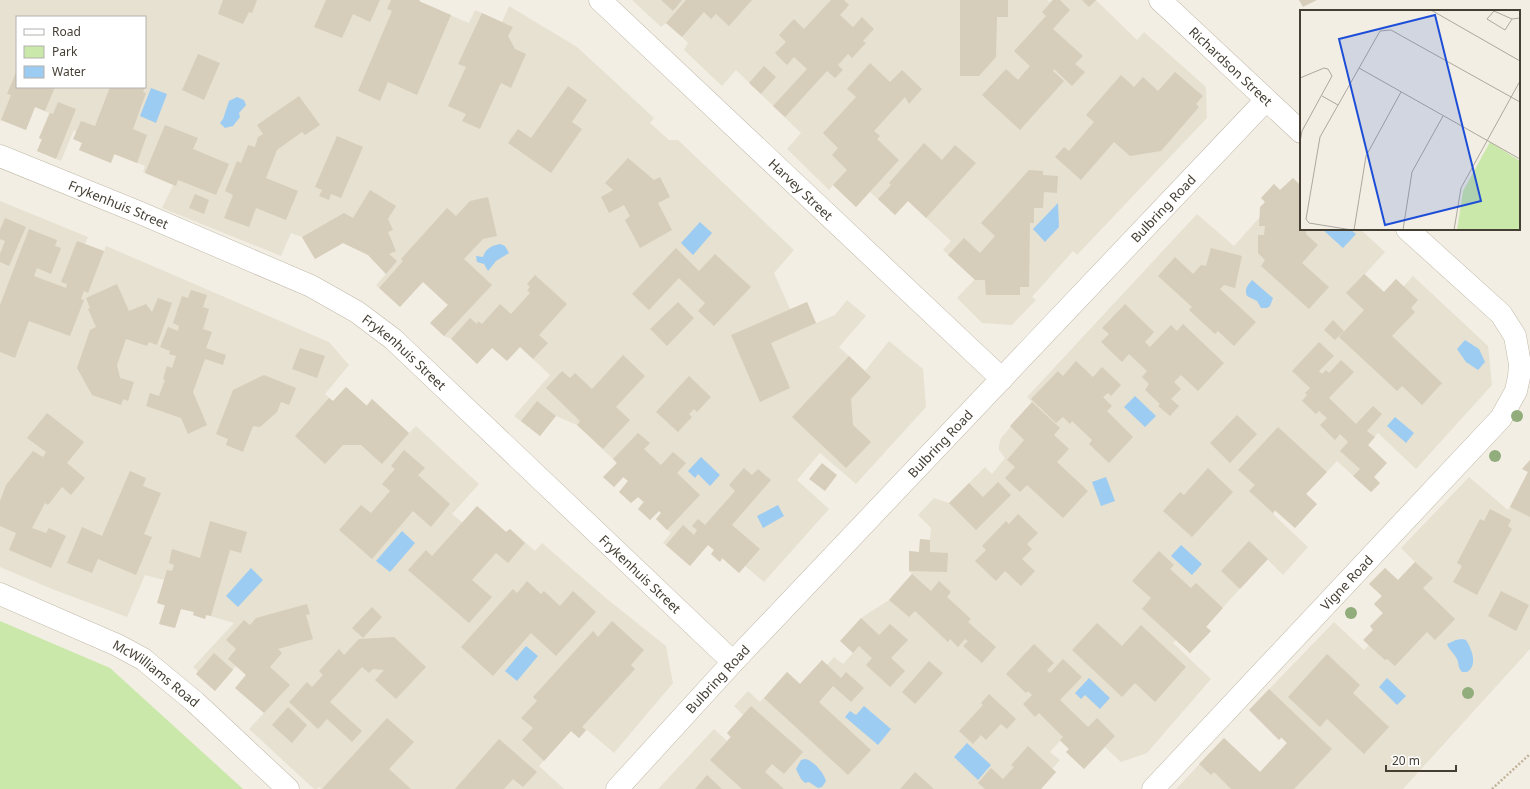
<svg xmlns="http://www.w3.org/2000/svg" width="1530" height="789" viewBox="0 0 1530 789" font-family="'Noto Sans',sans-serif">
  <rect width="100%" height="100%" fill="#f2eee3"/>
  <path fill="#e6e1d1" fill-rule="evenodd" d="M0 0H420L419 2 469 23 475 10 502 22 509 6 577 47 654 118 650 123 669 140H678L794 250 774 273 790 309 807 302 816 323 835 315 847 300 866 316 839 347 865 371 889 341 923 369 926 407 856 484 820 453 797 480 829 509 764 582 745 566 739 573 723 558 720 562 711 554 714 550 708 545 690 566 663 543 671 533 656 519 661 513 659 511 650 520 638 509 643 502 638 497 631 503 619 492 628 481 624 477 614 487 603 477 617 463 577 425 556 416 540 436 514 416 550 375 520 347 492 348 477 364 451 339 444 336 430 323 448 305 423 282 379 288 376 285 386 274 368 255 343 243 315 259 302 237 291 233 281 256 162 208 173 185 143 172 145 166 115 154 111 163 79 150 82 143 76 132 74 130 61 161 37 151 42 140 39 138 49 113 35 107 26 130 1 120 0 122ZM17 17H145V87H17Z
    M632 0H1048L1049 2 1051 0H1096L1137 40 1144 32 1206 87 1207 118 1077 255 1073 251 1032 297 1036 300 1012 325 982 323 957 298 975 279 943 250 951 241 908 201 895 215 870 192 856 207 833 185 829 190 787 149 801 133 736 70 722 86 684 50 688 43 682 37 666 23 661 27Z
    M1293 178 1301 186V229H1360L1385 252 1365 274 1384 292 1396 279 1403 287 1413 276 1488 346 1492 385 1416 469 1378 433 1368 445 1374 477 1380 483 1371 492 1337 461 1306 494 1317 504 1295 528 1275 511 1273 514 1308 547 1283 575 1267 559 1206 626 1211 631 1190 653 1176 640 1173 643 1211 679 1147 753 1121 762 1105 747 1084 769 1066 752 1069 749 1060 741 1050 752 1060 760 1052 769 1056 772 1041 789H658L714 729 727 741 730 737 727 733 743 715 734 706 748 691 760 702 787 672 800 684 822 660 827 665 834 657 843 664 853 653 861 618 889 600 912 574 909 571V551L919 552 920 539 930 540 931 528 918 515 934 498 949 503 985 467 992 474 1005 458 999 450V445L1001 438 1032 402 1027 397 1197 214 1234 246 1260 217 1265 202 1261 198 1274 184 1280 190Z
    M0 201 88 237 85 244 104 251 106 246 329 342 349 365 325 394 333 401 346 387 366 405 372 399 409 433 416 426 479 484 452 514 463 523 477 506 506 532 510 529 535 551 542 543 607 599 666 646 673 683 614 753 587 730 579 738 571 731 539 766 564 789H321L319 787 317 789H314L249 729 264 713 235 688 246 675 236 666 215 691 196 674 198 671 193 667 234 623 207 615 205 619 193 615 194 612 181 609 175 628 159 624 165 606 157 603 164 580 145 575 127 617 52 589 0 567Z
    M1530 460V649L1403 789H1176L1224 738 1260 772 1287 743 1282 738 1279 740 1249 710 1334 622 1364 650 1369 645 1373 630 1370 626 1383 613 1374 604 1382 596 1369 584 1385 568 1398 580 1415 562 1401 548 1469 477 1508 510 1528 472 1522 469Z"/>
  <path fill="#cae8aa" d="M0 621 110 668 243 789H0Z"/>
  <path fill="#9dccf2" d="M151 88 167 94 156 123 140 116Z
    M237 97 244 100 246 105 239 113 240 117 233 126 225 128 220 123 223 119 229 101Z
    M1058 203 1059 227 1045 242 1033 229Z
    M700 222 712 233 693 255 681 243Z
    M1322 229H1350L1356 234 1343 248Z
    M500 244 505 246 509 253 496 261 488 271 484 264 477 262 476 256 483 257C486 248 491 246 500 244Z
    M1252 280 1273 298 1270 306 1267 308H1261L1257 301 1247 296C1244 289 1248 285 1252 280Z
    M1465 340 1479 349 1485 362 1478 370 1466 362 1457 349Z
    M1135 396 1156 416 1145 427 1124 407Z
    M1395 417 1414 433 1406 443 1387 426Z
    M701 457 720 475 710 486 698 474 695 478 688 471Z
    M1106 477 1115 501 1101 506 1092 482Z
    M778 505 784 516 763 528 757 516Z
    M402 531 415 543 390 572 376 561Z
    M1181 545 1202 564 1192 575 1171 556Z
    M251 568 263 580 238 607 226 596Z
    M1462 639 1466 640C1472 649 1478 666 1467 672H1462C1458 668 1459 664 1457 659 1454 653 1449 650 1447 644L1456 640Z
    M526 646 538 656 517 681 505 671Z
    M1089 678 1110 698 1100 709 1085 695 1081 699 1075 693Z
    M1387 678 1406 696 1397 705 1379 687Z
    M864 706 891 729 878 745 845 717 850 711 856 715Z
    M967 743 991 765 978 780 954 757Z
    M805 759C813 760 824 773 826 781L822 787 818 788 809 782 805 783 801 779 796 769 801 760Z"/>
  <path fill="#d7cdbb" d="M223 0H257L252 13 249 12 243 24 218 14Z
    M326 0H380L370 22 353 14 342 38 314 27Z
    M391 0H420L419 1 451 15 417 95 388 82 380 101 358 91 392 11 387 9Z
    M661 0H682L673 11Z
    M686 0H752L729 26 716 14 711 19 704 12 682 37 666 23Z
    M831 0H844L849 5 840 15 853 27 862 17 874 29 863 41 866 43 852 58 848 54 838 65 843 70 835 78 827 71 785 117 773 106 807 69 794 57 787 65 775 53 786 42 779 35 794 19 804 29Z
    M960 0H1008V17H997L996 57 979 76H960Z
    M1053 0H1060L1070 10 1053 29 1083 56 1075 64 1085 72 1072 86 1054 69 1053 71 1064 81 1020 130 982 95 1006 69 1018 80 1030 66 1014 51 1046 16 1042 12Z
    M1082 0H1096L1089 7Z
    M1299 0H1317L1303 7Z
    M482 13 513 27 508 36 515 49 526 54 511 88 501 83 480 129 462 121 466 114 448 106 466 67 458 64Z
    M198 54 220 63 204 100 182 90Z
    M870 63 890 82 902 70 922 89 909 104 905 97 874 131 880 136 877 139 899 160 856 207 833 185 847 170 832 155 838 148 823 133 856 97 847 89Z
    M764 66 776 77 761 94 749 83Z
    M17 70V87H55L45 111 35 107 26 130 1 120 11 95 7 94Z
    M1175 72 1203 96 1196 104 1199 107 1161 151 1130 156 1114 142 1081 180 1055 157 1064 147 1069 151 1094 122 1086 115 1121 75 1134 87 1143 77 1158 91Z
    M568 86 587 100 572 122 582 129 551 173 508 143 518 129 531 138Z
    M110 87H145L143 92 146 93 133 129 147 135 137 163 114 154 111 163 79 150 82 143 73 139 81 121 95 126Z
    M299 96 320 125 305 135 302 132 277 150 266 178 298 191 286 220 256 208 249 227 224 218 233 195 225 191 237 161 241 163 248 145 255 147 258 137 263 134 257 125Z
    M58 102 76 109 56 159 37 151 42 139 39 138 50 113 53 114Z
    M165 125 198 138 193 149 229 164 216 195 178 180 176 186 145 173Z
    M337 136 363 147 341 198 331 194 329 200 319 196 322 190 315 187Z
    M924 143 942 160 955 145 976 163 926 218 908 201 895 215 878 199 891 185 889 183Z
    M628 158 654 180 660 177 670 197 658 203 672 230 640 248 625 220 630 216 624 205 609 213 601 197 613 190 605 183Z
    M1029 170 1043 171V175L1058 176 1057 193 1044 192 1043 208H1034V223H1030L1029 287H1020V295H986L985 280H975L948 255 964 238 980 253 995 236 981 223Z
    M1293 178 1301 186V229H1306V234L1318 245 1302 263 1329 287 1309 309 1261 266 1265 260 1258 253V235H1264L1265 226H1259L1260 207 1265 202 1261 198 1274 184 1280 190Z
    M370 190 396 206 388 219 393 230 388 232 396 251 389 254 397 261 386 274 368 255 343 243 315 259 302 237 344 213 353 218Z
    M195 194 209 200 204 214 189 208Z
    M488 197 497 236 483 239 464 259 492 285 444 336 430 323 448 305 423 282 400 307 379 288 403 261 401 259 447 208 456 216 470 201Z
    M5 218 26 227 9 266 0 262V254L5 241 0 239V230Z
    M29 229 57 240 55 246 61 248 51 274 37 268 34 276 66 288 67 284 61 282 77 241 104 251 88 293 84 291 81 299 84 300 70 336 29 321 15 358 0 352V305Z
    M676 248 699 271 715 254 751 287 714 326 698 311 705 303 679 278 649 310 632 294Z
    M1211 248 1242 256 1235 288 1224 285 1220 289 1256 322 1234 346 1218 331 1215 334 1189 310 1192 307 1158 276 1175 257 1193 274 1201 265 1206 266Z
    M1364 274 1384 292 1396 279 1418 300 1411 308 1415 312 1392 336 1442 383 1422 405 1402 386 1397 391 1339 337 1364 310 1346 293Z
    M535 275 567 304 539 335 548 343 533 359 520 347 507 361 492 348 477 364 451 339 470 318 477 324 478 321 482 324 500 304 511 314 530 293 527 290 530 287 527 284Z
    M117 284 129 311 146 304 152 312 158 298 172 303 157 345 149 342 147 346 126 339 117 365 120 378 134 382 128 401 123 399 121 405 92 395 77 368 90 330 96 327 88 309 90 308 86 298Z
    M191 290 207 295 203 307 209 309 203 329 212 332 206 348 226 355 223 365 205 359 193 392 207 425 188 434 181 418 146 406 150 393 159 396 165 380 163 379 167 366 172 368 176 356 169 354 170 351 160 347 168 327 178 331 179 326 173 323 182 296 188 298Z
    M678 302 694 318 667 346 650 329Z
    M807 302 816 323 771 343 790 388 760 402 731 335Z
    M1125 304 1154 332 1145 342 1150 347 1171 325 1177 331 1183 324 1224 363 1198 391 1181 375 1174 382 1181 389 1171 399 1179 406 1170 416 1158 406 1160 404 1145 390 1149 384 1142 377 1147 371 1129 354 1122 362 1101 342 1109 334 1102 328Z
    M1333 320 1344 331 1335 340 1324 330Z
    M1319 342 1334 356 1319 371 1322 374 1326 370 1329 373 1341 360 1354 372 1329 398 1356 424 1373 406 1382 414 1367 431 1375 437 1368 445 1387 463 1374 477 1380 483 1371 492 1353 476 1360 469 1340 451 1348 442 1340 434 1335 440 1320 425 1327 418 1319 411 1316 414 1302 401 1307 395 1305 393 1310 388 1292 371Z
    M300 348 325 356 317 378 292 369Z
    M623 355 645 376 616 407 630 420 603 449 577 425 580 421 546 388 562 371 570 378 575 373 592 389Z
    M849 356 871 377 851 399 853 425 871 442 846 468 792 417Z
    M1076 361 1093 377 1102 367 1121 385 1111 396 1108 393 1103 397 1112 406 1107 411 1133 437 1109 463 1089 444 1092 440 1072 421 1070 424 1063 417 1056 423 1031 399 1058 371 1063 376Z
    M264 375 296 388 289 405 281 402 277 412 260 427 253 426 243 452 226 445 228 439 216 434 233 390Z
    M689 376 711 397 697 412 694 409 689 414 692 417 678 432 656 412Z
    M346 387 367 406 372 399 409 433 382 464 361 445H343L325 464 295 436 329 398 333 401Z
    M537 401 556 416 540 436 521 421Z
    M1032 402 1060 428 1054 435 1069 449 1057 462 1088 491 1063 518 1027 485 1020 492 1005 478 1015 467 1007 460 1024 440 1010 426Z
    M47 413 84 442 67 463 85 478 71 495 62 487 48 505 45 503 32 528 46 533 49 528 66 536 51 568 9 550 16 533 0 526V501L6 485 33 451 43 457 46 452 27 438Z
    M1237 415 1257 434 1230 463 1210 443Z
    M1278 427 1327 472 1306 494 1317 504 1295 528 1275 510 1273 513 1249 491 1255 485 1238 470Z
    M638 433 650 443 644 449 661 465 673 452 686 463 677 473 700 495 667 530 656 519 661 513 659 511 650 520 638 509 644 502 638 497 631 503 619 492 628 481 623 477 614 487 603 477 617 463 613 459Z
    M404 450 425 468 418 475 450 504 431 527 413 511 372 559 339 530 361 505 371 513 390 491 382 484 395 469 391 466Z
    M1530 460V517L1510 507 1528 472 1522 469Z
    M822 463 837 475 825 491 809 479Z
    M744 468 752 475 758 469 771 480 732 525 760 549 739 573 722 558 720 562 711 554 714 550 708 545 690 566 666 545 683 525 694 535 697 530 692 526 698 519 705 525 735 491 729 485Z
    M1208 468 1233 492 1192 537 1163 511 1180 492 1184 495Z
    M130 471 146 478 143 486 161 493 144 534 152 537 136 575 98 559 92 573 67 563 82 527 102 536Z
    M998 482 1011 495 976 530 949 503 969 483 983 497Z
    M477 506 506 532 510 529 525 543 508 563 496 553 472 580 492 597 469 623 408 570 426 550 432 556Z
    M1490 509 1511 520 1508 526 1512 529 1477 595 1453 582 1462 566 1457 563 1480 519 1484 521Z
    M1018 514 1038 533 1027 544 1032 549 1022 559 1035 571 1021 586 1005 571 996 581 975 561 986 550 982 546 1006 521 1009 524Z
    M210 521 247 532 241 553 230 550 211 616 206 615 205 619 193 615 194 612 181 609 175 628 159 624 165 605 157 603 167 570 172 571 174 565 169 563 172 549 200 558Z
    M920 539 930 540V552L948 553 947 572 909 571V551L919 552Z
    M1249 541 1268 559 1240 589 1221 571Z
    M1159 551 1174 565 1170 569 1191 588 1196 583 1223 608 1206 627 1211 631 1190 653 1142 609 1151 598 1132 581Z
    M1415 562 1433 578 1423 588 1455 619 1435 640 1427 632 1395 666 1387 659 1385 660 1363 640 1373 630 1370 626 1383 613 1374 604 1382 596 1369 584 1385 568 1398 580Z
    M912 574 931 591 939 581 951 592 947 597 971 619 968 622 996 647 982 663 963 646 968 641 965 639 958 647 950 639 948 642 915 611 909 617 889 600Z
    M527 581 541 594 544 591 560 606 573 591 596 612 556 656 531 633 493 676 461 647 513 589 517 593Z
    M1501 591 1529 605 1516 631 1488 616Z
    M307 604 310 614 306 615 313 639 278 649 282 653 270 667 290 685 264 713 235 688 246 675 228 659 236 649 226 640 244 620 250 625 256 618Z
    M372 607 382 617 363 638 352 628Z
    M861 618 879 635 890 624 908 640 891 658 905 671 890 687 866 665 872 658 859 646 853 653 840 641Z
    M612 621 644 650 631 665 635 669 582 727 586 730 579 738 571 731 544 761 522 740 533 728 521 718 537 701 533 697 593 631 598 637Z
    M1097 623 1122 646 1141 625 1186 667 1155 702 1135 683 1122 697 1072 650Z
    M394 637 426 667 396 699 375 680 384 670 373 669 369 673 362 667 330 702 362 731 352 742 327 719 318 729 289 702 307 682 312 687 323 675 319 671 339 649 344 655 359 639Z
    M1034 644 1054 663 1047 670 1050 673 1063 659 1082 677 1060 700 1088 727 1097 718 1115 736 1084 769 1066 752 1069 749 1060 740 1063 737 1039 713 1035 717 1023 704 1032 695 1028 691 1026 693 1006 674Z
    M214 653 233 670 215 691 196 674Z
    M1327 654 1360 685 1353 693 1389 727 1364 754 1327 719 1320 727 1288 697Z
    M822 660 841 678 846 672 864 688 851 702 833 686 819 702 871 750 848 775 764 698 787 672 800 684Z
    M929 661 943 673 915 704 902 692Z
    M1269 689 1332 749 1294 789H1231L1214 772 1211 775 1199 764 1224 738 1260 772 1287 743 1281 737 1279 740 1249 710Z
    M989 694 1016 719 1007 729 1001 724 986 740 981 735 973 744 959 731 983 705 981 703Z
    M751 706 803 752 784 774 772 764 765 772 784 789H742L710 760 731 737 727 733Z
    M288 707 307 725 292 743 272 725Z
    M387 718 414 742 389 769 411 789H322Z
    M499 739 537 772 523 787 513 779 504 789H455Z
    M1028 746 1056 772 1041 789H985L978 783 991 768 1003 779 1014 767 1011 765Z
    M915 772 934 789H900Z
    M707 775 722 789H695Z"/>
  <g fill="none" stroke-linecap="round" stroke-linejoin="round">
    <defs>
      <g id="street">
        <path id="s1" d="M600 0 1002 379"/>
        <path id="s2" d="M1160 0 1301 132"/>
        <path id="s3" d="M0 156 138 212 311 286 357 312 393 339 733 662"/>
        <path id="s4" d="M0 594 117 645 143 659 195 702 288 789"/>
        <path id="s5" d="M617 789 733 662 1266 100"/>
        <path id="s6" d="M1153 789 1501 418 1516 391 1519 377 1520 364 1515 336 1501 314 1407 229"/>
      </g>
    </defs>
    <use href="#street" stroke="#c1b9a9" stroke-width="23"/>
    <path stroke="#c0b397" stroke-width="2.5" stroke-dasharray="2 2" stroke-linecap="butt" d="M1492 789 1530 754"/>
    <use href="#street" stroke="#fff" stroke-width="22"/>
  </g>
  <g fill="#91ad7b">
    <circle cx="1517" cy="416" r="6"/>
    <circle cx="1495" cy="456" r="6"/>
    <circle cx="1351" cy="613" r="6"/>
    <circle cx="1468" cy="693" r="6"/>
  </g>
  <g text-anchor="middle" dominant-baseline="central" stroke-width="4" stroke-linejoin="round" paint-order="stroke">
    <g font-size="13" fill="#443e33" stroke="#fff">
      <text stroke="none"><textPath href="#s2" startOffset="97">Richardson Street</textPath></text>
      <text stroke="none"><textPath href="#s1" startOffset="276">Harvey Street</textPath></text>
      <text stroke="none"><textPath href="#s3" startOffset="128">Frykenhuis Street</textPath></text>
      <text stroke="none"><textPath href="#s5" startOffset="797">Bulbring Road</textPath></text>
      <text stroke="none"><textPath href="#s3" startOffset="452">Frykenhuis Street</textPath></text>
      <text stroke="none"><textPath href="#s5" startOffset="473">Bulbring Road</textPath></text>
      <text stroke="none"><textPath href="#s3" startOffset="776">Frykenhuis Street</textPath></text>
      <text stroke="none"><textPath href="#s6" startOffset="283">Vigne Road</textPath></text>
      <text stroke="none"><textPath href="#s4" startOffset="176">McWilliams Road</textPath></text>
      <text stroke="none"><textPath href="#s5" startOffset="149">Bulbring Road</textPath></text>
    </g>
  </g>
  <g transform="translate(1300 10)">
    <rect width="220" height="220" fill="#f2eee3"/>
    <path d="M190 132 220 151V220H157L163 181Z" fill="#cae8aa"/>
    <path fill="none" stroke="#aca89d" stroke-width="1" d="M131 0 220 51M212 9 205 20 187 9 194 1 212 9 220 8M59 58 220 149M0 68 24 58 28 59 32 66 2 121 0 132M22 86 38 95M52 220 9 213 6 209 20 127 80 21 91 20 220 92M54 220 66 146 101 82M103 220 112 162 143 106M154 220 161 178 220 71"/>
    <path fill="#1d4ed8" fill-opacity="0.15" stroke="#1d4ed8" stroke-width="2" d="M135 5 181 191 85 215 39 29Z"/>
    <rect width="220" height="220" fill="none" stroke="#443e33" stroke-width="2"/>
  </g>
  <rect x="16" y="16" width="130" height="72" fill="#ffffff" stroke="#b4b2ad"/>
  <rect x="24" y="29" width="20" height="6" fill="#ffffff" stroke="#b4b2ad"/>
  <text x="52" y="36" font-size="12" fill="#443e33">Road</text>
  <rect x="24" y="46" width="20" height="12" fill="#cae8aa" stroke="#b4b2ad"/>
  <text x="52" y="56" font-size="12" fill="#443e33">Park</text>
  <rect x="24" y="66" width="20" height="12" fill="#9dccf2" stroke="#b4b2ad"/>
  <text x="52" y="76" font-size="12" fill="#443e33">Water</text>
  <path d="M1386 765v6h70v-6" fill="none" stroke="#443e33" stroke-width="2"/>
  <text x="1392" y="765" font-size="12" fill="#443e33" stroke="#ffffff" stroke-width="3" paint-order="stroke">20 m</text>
</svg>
